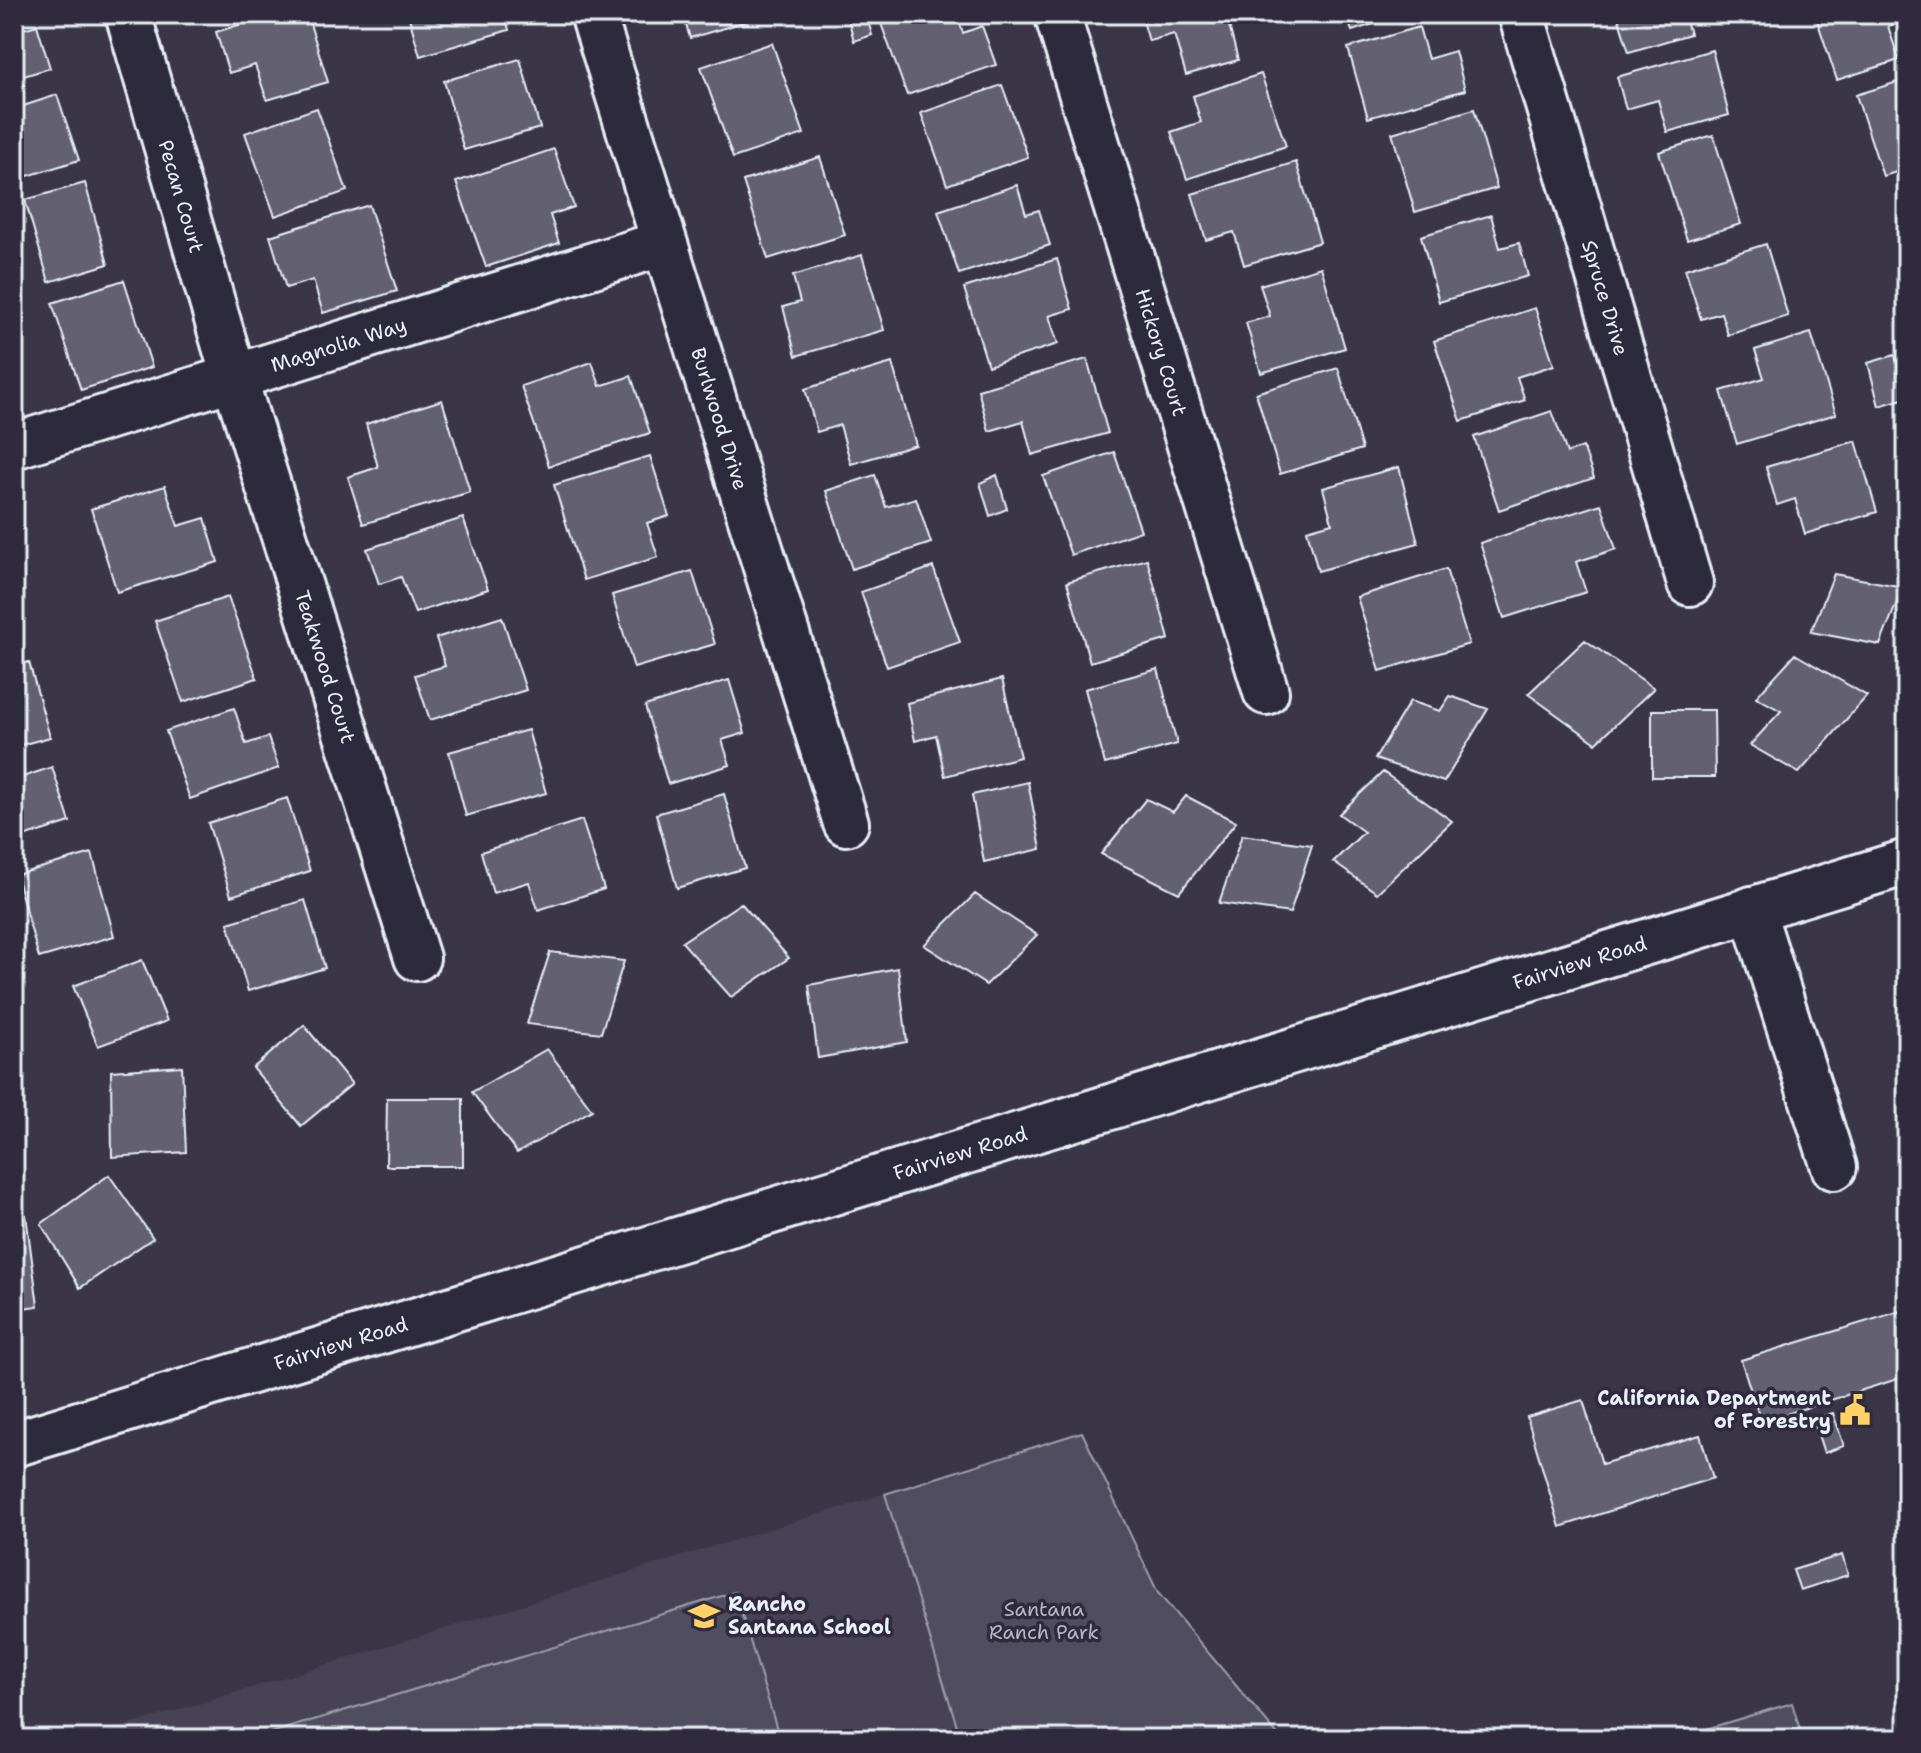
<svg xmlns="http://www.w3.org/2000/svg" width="1921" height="1753" viewBox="0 0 1921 1753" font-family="'Shantell Sans',sans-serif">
  <rect width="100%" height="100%" fill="#3a3648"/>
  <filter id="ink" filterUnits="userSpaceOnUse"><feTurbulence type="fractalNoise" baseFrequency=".0125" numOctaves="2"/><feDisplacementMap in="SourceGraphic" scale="16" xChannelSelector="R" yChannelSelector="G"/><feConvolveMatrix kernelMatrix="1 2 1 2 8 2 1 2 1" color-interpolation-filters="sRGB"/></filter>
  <g filter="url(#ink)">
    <path fill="#464354" d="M885 1494 961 1739H83Z"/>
    <path fill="#504e5f" stroke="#9ca0ac" stroke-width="2" d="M1082 1432 1158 1593 1281 1739H961L885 1494Z
      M735 1592 780 1739H251Z
      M1792 1703 1803 1739H1673Z"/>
    <path fill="#636171" stroke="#e8f1f8" stroke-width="2" d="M14 14 20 30 37 25 50 68 14 79Z
      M274 14H307L328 82 267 100 255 65 229 73 216 32Z
      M408 14H505L509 30 420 56Z
      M683 14H765V16L690 38Z
      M847 14H866L872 35 854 41Z
      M892 14H957L963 33 982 26 996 65 907 95 879 18Z
      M1141 14H1226L1238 60 1186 75 1174 34 1149 41Z
      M1346 14H1404L1352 31Z
      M1617 14H1684L1690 34 1629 52Z
      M1815 14H1907V20L1888 26 1899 60 1837 80Z
      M1419 27 1428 59 1455 51 1465 90 1368 118 1348 48Z
      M772 43 804 134 733 158 701 67Z
      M1712 50 1729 115 1667 132 1658 100 1626 109 1617 77Z
      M520 59 540 128 464 150 444 81Z
      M1261 74 1286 146 1187 179 1171 132 1201 122 1193 96Z
      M1907 79V169L1883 176 1856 95Z
      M1002 85 1028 157 947 185 921 113Z
      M57 95 79 160 15 180 14 109Z
      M317 108 347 191 275 216 245 133Z
      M1474 109 1497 188 1415 212 1392 133Z
      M1713 135 1741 224 1687 240 1659 152Z
      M554 149 574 207 550 215 559 243 486 267 456 182Z
      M820 157 845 235 768 259 743 181Z
      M1296 162 1320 242 1244 265 1234 232 1206 240 1192 194Z
      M85 183 108 264 49 282 25 200Z
      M1017 185 1026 214 1039 210 1050 245 959 274 938 211Z
      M1907 201V224L1901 202Z
      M369 205 397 291 323 313 313 280 286 288 270 236Z
      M1491 215 1500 248 1519 243 1528 276 1439 302 1421 236Z
      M1766 244 1788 316 1728 335 1721 313 1701 319 1685 269Z
      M862 255 884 330 796 356 783 307 800 302 793 276Z
      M1057 259 1072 309 1049 316 1058 344 988 366 964 288Z
      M1321 267 1345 348 1261 373 1246 323 1270 316 1260 285Z
      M124 280 152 367 81 390 52 303Z
      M1535 308 1554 365 1517 377 1525 400 1461 421 1434 341Z
      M1811 333 1836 414 1737 444 1721 391 1764 378 1755 350Z
      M1895 355 1906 398 1879 406 1868 363Z
      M1087 359 1108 433 1032 455 1023 421 989 431 978 390Z
      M592 362 600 386 631 376 650 433 549 466 521 386Z
      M892 363 916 445 851 464 840 425 817 432 805 389Z
      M1338 368 1362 449 1280 474 1256 393Z
      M442 400 470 492 363 524 348 477 378 467 366 424Z
      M1552 411 1567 453 1583 447 1594 478 1499 510 1474 437Z
      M1856 441 1877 512 1805 534 1795 499 1777 505 1766 467Z
      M1114 452 1141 531 1071 555 1043 476Z
      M650 456 669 516 647 523 658 557 584 580 554 485Z
      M1399 467 1418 543 1318 571 1307 530 1332 523 1323 488Z
      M875 475 886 507 916 498 931 543 852 569 826 491Z
      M997 475 1007 509 990 516 980 483Z
      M165 486 178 526 205 518 218 562 117 592 91 509Z
      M1601 504 1616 549 1576 562 1586 592 1504 618 1480 543Z
      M463 518 488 589 415 613 401 577 379 584 367 549Z
      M1147 559 1169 639 1090 662 1067 582Z
      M933 567 960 642 887 667 861 592Z
      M1446 569 1469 644 1380 671 1357 597Z
      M692 571 715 644 634 668 612 595Z
      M1834 574 1903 587 1880 645 1811 632Z
      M228 597 257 678 183 702 155 621Z
      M502 617 526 690 430 720 415 675 445 666 436 638Z
      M1585 640 1654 688 1596 743 1528 694Z
      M1795 654 1867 696 1799 773 1750 745 1781 711 1756 697Z
      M29 662 50 737 14 747V666Z
      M1158 669 1177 744 1105 764 1085 689Z
      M1002 679 1020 757 945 776 936 735 915 741 907 703Z
      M729 680 745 733 722 740 730 765 668 784 645 706Z
      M1450 696 1488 709 1444 782 1375 759 1410 701 1440 711Z
      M234 708 246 744 268 737 279 768 190 799 166 731Z
      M1652 710H1714L1715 777H1652Z
      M528 730 546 793 466 816 449 752Z
      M52 767 70 822 14 840V780Z
      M1383 772 1452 821 1377 893 1333 862 1364 832 1339 814Z
      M1028 782 1041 849 984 862 972 795Z
      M724 794 745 868 677 888 656 814Z
      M1186 796 1236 822 1179 893 1101 854 1146 799 1173 812Z
      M287 798 310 871 231 896 208 823Z
      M582 820 604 889 538 910 529 882 493 893 481 852Z
      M1242 835 1312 845 1290 913 1219 903Z
      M92 853 114 936 39 958 16 875Z
      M975 894 1037 935 986 985 924 945Z
      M305 900 325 968 248 991 228 923Z
      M741 903 789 958 731 997 682 942Z
      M550 952 624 961 601 1033 527 1024Z
      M142 960 167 1021 98 1046 73 986Z
      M898 968 907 1042 818 1058 809 985Z
      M304 1025 352 1084 301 1126 253 1068Z
      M547 1049 592 1110 517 1153 472 1092Z
      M182 1066 186 1152 112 1157 111 1071Z
      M387 1098H463V1166H386Z
      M109 1175 153 1238 80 1288 41 1224Z
      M26 1215 38 1306 14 1309V1217Z
      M1907 1309V1376L1761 1422 1741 1360Z
      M1583 1400 1602 1464 1700 1435 1713 1478 1560 1527 1527 1417Z
      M1833 1413 1844 1446 1824 1453 1813 1419Z
      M1842 1555 1848 1575 1800 1590 1793 1570Z"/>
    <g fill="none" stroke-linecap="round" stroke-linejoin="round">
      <defs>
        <g id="minor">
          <path id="s1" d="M128 14 234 377 417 958"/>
          <path id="s2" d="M593 14 846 823"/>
          <path id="s3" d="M1057 14 1266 692"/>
          <path id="s4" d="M1521 14 1690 583"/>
          <path id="s5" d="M14 446 664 243"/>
          <path d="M1752 909 1834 1167"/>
        </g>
        <g id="major">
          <path id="s6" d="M14 1444 1907 862"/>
        </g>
      </defs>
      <use href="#minor" stroke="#e8f1f8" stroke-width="50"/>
      <use href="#major" stroke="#e8f1f8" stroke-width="50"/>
      <use href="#minor" stroke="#2f2a3d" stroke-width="44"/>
      <use href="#major" stroke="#2f2a3d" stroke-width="44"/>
    </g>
  </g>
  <defs>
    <symbol id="civic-bare" viewBox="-9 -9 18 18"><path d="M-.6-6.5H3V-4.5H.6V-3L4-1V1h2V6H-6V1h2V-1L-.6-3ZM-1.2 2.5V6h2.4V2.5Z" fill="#ffd166" stroke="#2f2a3d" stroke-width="2.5" paint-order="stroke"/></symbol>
    <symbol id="school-bare" viewBox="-9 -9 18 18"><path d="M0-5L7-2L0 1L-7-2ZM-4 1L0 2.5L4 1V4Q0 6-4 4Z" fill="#ffd166" stroke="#2f2a3d" stroke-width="2.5" paint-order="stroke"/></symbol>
  </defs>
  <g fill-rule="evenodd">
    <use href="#civic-bare" x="1833" y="1388" width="44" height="44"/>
    <use href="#school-bare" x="682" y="1594" width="44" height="44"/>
  </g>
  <g text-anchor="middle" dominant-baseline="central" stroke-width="7" stroke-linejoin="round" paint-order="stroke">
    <g font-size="20" fill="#e8f1f8" stroke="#2f2a3d">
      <text stroke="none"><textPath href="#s1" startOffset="190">Pecan Court</textPath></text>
      <text stroke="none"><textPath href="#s4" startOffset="296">Spruce Drive</textPath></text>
      <text stroke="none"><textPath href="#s5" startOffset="340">Magnolia Way</textPath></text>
      <text stroke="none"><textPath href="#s3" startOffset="354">Hickory Court</textPath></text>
      <text stroke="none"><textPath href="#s2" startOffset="424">Burlwood Drive</textPath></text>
      <text stroke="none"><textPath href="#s1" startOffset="682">Teakwood Court</textPath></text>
      <text stroke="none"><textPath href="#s6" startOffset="1638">Fairview Road</textPath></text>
      <text stroke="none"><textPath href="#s6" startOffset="990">Fairview Road</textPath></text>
      <text stroke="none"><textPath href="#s6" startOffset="342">Fairview Road</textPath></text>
    </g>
    <g font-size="20" font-weight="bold" fill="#e8f1f8" stroke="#2f2a3d" text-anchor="end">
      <text x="1831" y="1398">California Department<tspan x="1831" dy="23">of Forestry</tspan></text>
      <text x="728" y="1604" text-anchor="start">Rancho<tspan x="728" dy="23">Santana School</tspan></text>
    </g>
    <g font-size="20" fill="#b3b8c2" stroke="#2f2a3d">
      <text x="1044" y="1609">Santana<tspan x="1044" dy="23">Ranch Park</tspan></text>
    </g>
  </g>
  <rect width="1921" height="1753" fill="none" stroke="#2f2a3d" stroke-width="48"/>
  <rect x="24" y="24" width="1873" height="1705" fill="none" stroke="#e8f1f8" stroke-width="3" filter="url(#ink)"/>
</svg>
